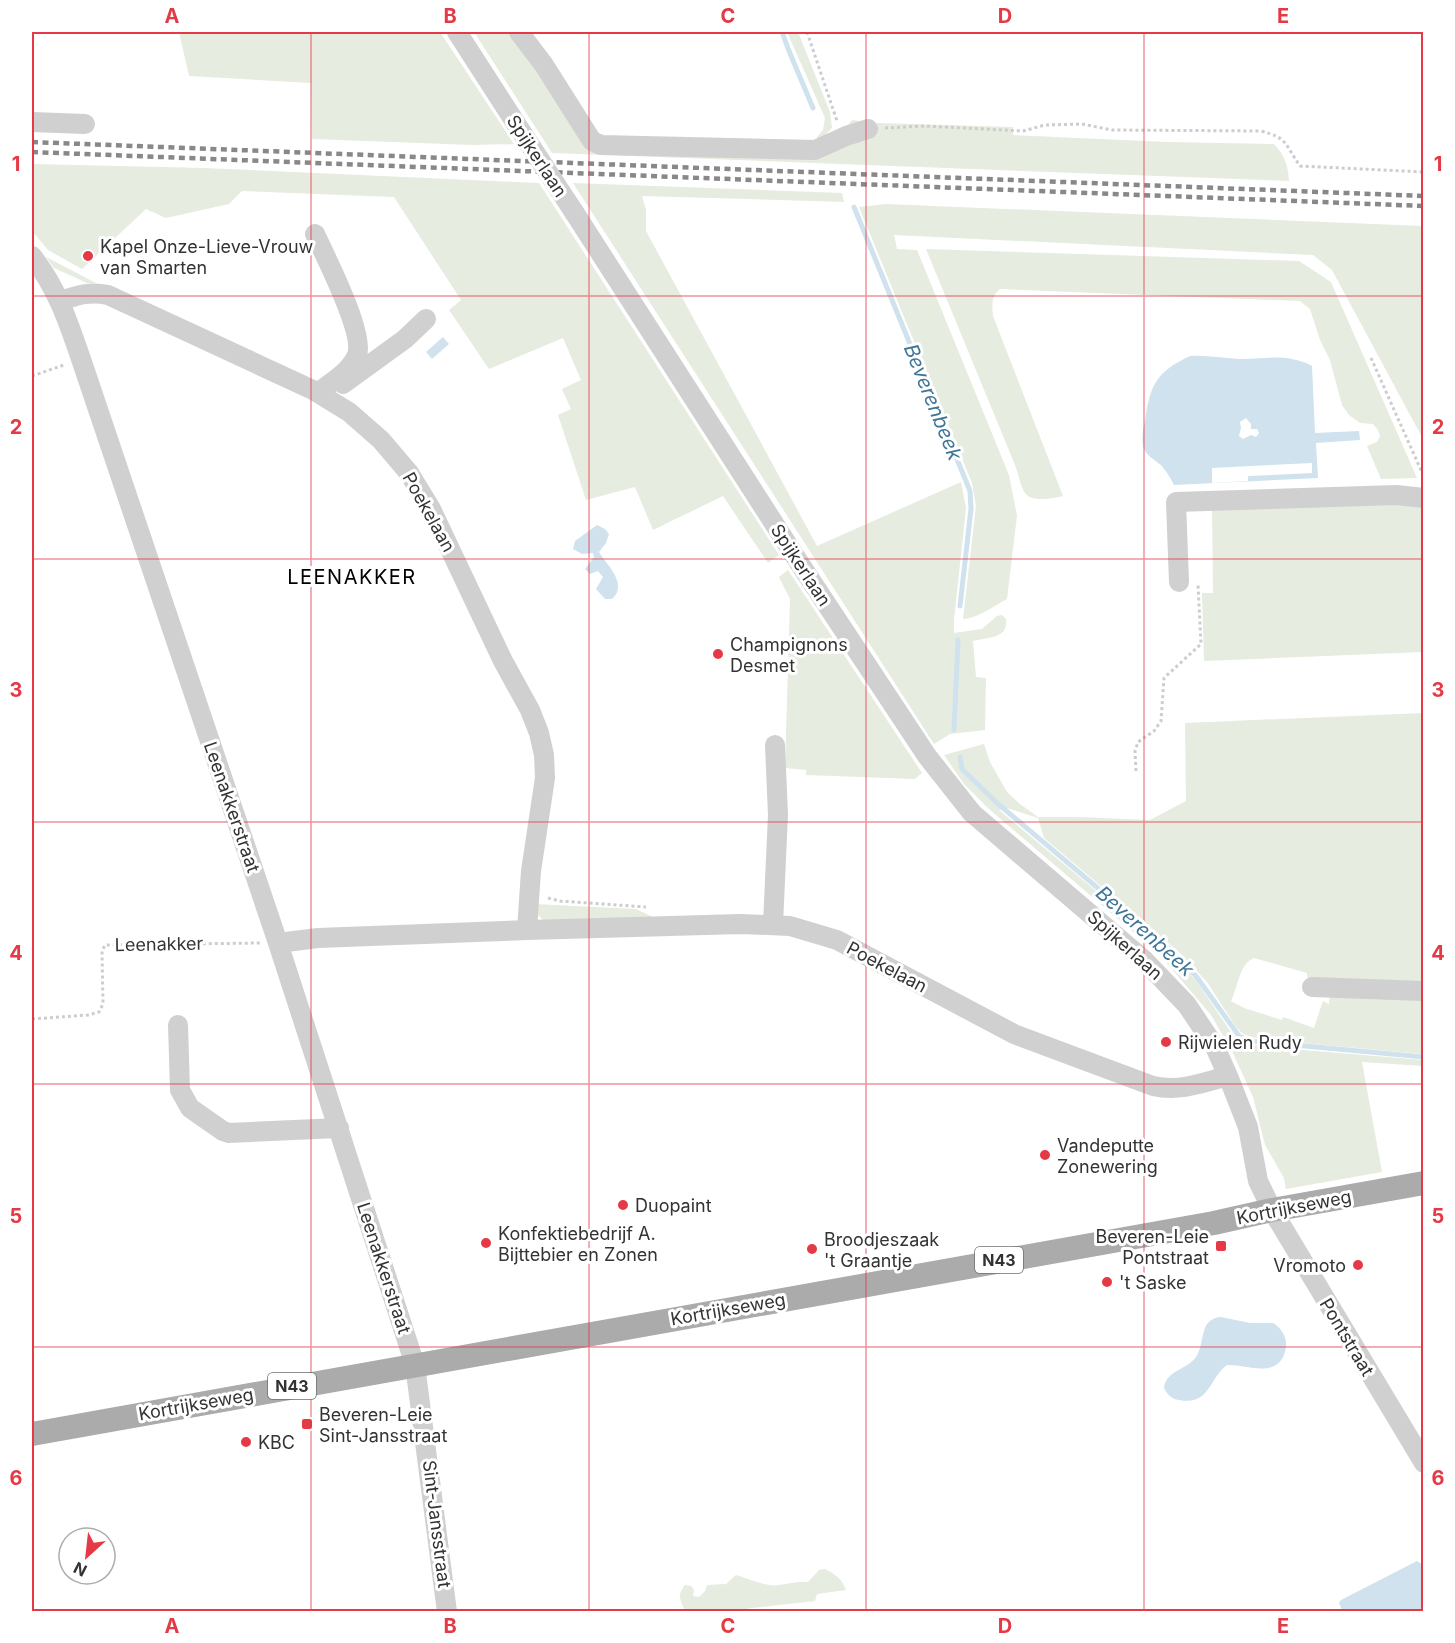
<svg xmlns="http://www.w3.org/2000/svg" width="1455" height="1643" viewBox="0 0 1455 1643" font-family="Inter,sans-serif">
  <rect width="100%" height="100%" fill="#fff"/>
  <path fill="#e6ecdf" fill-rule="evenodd" d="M179 32H440L514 144 473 145 312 139 311 83 189 76Z
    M474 32H515L589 146 836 141 852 120 877 123 1013 127V135L1168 142 1274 144C1285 156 1288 165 1289 181L552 153Z
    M787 32H798L830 112 832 128 818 142 817 137 823 130 825 118Z
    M32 164 204 168 539 183 779 555 768 563 723 496 653 530 635 487 586 500 558 415 571 409 562 389 581 380 563 338 489 369 449 310 461 300 394 197 242 191 229 204 166 218 146 209 82 269 48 250 32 231Z
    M573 183 842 193 844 202 642 196 646 210V231L817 546 961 482 966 508 954 620V633L982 629 997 616 1002 615 1006 619C1008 639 989 637 973 641L976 677 986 678 985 730 950 734 934 744Z
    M886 204 1423 226V439L1332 270 1313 255 894 235 897 249 917 250 1009 475 1017 516 1007 599C994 606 976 619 963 619L976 506 972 483 859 207Z
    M926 249 1299 261 1331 282 1417 478 1381 479 1367 446 1377 442 1380 436 1378 430 1373 424 1360 423 1349 415 1342 405 1330 360 1320 340 1310 309 1300 301 1000 289C991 296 992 305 993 316L1063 496C1054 498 1032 503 1025 493 1021 488 1018 472 1015 465Z
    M46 257 96 283H87L54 268Z
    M1378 501 1423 506V652L1204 661 1202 593H1213L1212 507Z
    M788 570 922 773 915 779 806 775V770L785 768 790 599 779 577Z
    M1423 713V1054L1280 1041 1251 1037 1242 1033 1236 1027 1207 982 1179 952 1044 838 1038 818 1007 808 999 810 1167 950 1195 979 1233 1035 1247 1043 1268 1047 1423 1060V1066L1362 1062 1382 1172 1286 1189 1284 1178 1265 1145 1253 1097 1232 1051 1211 1015 1159 954 989 809 964 784 944 755 984 744 990 762 1007 792 1020 804 1038 817H1078L1150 820 1186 801 1185 723ZM1254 958 1307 973 1308 983 1330 985 1329 1004 1323 1001 1314 1028 1283 1017 1282 1020 1244 1008 1231 1001C1238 987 1239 964 1254 958Z
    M535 904 636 909 655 918 543 920 537 914Z
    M825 1569C835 1574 842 1579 846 1590L817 1594 815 1601 752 1608 734 1611H685C681 1601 676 1596 685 1585L691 1586 694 1590 693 1596 699 1597 705 1591 707 1585 726 1584 736 1575C750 1579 765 1587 779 1585 789 1584 797 1581 808 1582L819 1570Z"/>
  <path fill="#cfe2ee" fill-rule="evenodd" d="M443 337 449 344 432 359 426 352Z
    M1190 356C1206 355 1222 358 1238 359 1264 359 1287 353 1312 366L1315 433 1359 431 1360 440 1316 443 1318 478 1174 485C1170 477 1166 471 1161 465 1155 460 1147 456 1144 449 1141 441 1143 429 1145 421 1150 385 1156 372 1190 356ZM1246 418 1251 424V429H1257L1259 433 1256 437 1251 435 1243 439 1239 436 1241 428 1240 422Z
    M597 525 605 529 609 534 606 543 599 552C606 564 629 584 612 599H605L596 589 603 577 598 571 590 574 585 569 594 557 593 553 582 554 573 549 575 541Z
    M1221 1317 1250 1323H1273C1281 1328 1287 1336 1286 1347 1281 1381 1247 1364 1227 1365 1209 1378 1210 1406 1179 1400 1171 1399 1168 1395 1164 1388 1166 1370 1187 1370 1196 1357 1206 1342 1198 1319 1221 1317Z
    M1417 1561 1423 1565V1611H1345L1342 1610 1339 1603 1341 1600Z"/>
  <path fill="#fff" d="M1312 463V473L1248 476V481L1212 483V468Z"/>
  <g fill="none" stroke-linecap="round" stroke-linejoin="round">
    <path stroke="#cfe2ee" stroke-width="5" d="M782 32 789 51 813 108
      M854 207 970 491 971 509 960 606
      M954 730 958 640
      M960 757 962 769 997 803 1170 949 1196 976 1239 1036 1250 1041 1424 1057"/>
    <path stroke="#cdcdcd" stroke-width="3" stroke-dasharray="3 3" stroke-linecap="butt" d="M807 32 837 121
      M885 128 924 126 1023 131 1045 125 1082 124 1112 130 1260 131C1288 137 1285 145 1300 166L1424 172
      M1371 358 1424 477
      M32 376 64 365
      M1136 771 1135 751 1138 742 1154 731 1161 721 1164 678 1201 644 1198 585
      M548 898 560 901 646 907
      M32 1019 88 1015 99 1012 103 1004 102 951 105 945 260 943"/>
    <path stroke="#d0d0d0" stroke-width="20" d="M457 32 515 122
      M519 32 544 65 592 141 601 145 815 150 846 136 868 129
      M32 122 85 124
      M574 212 802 567 927 756 972 813 1143 959 1187 1005 1215 1047 1228 1076 1248 1127 1258 1181 1272 1210 1424 1463
      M315 234C325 256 365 333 357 355 351 371 331 382 318 393
      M32 256C57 288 68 321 81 359L278 943 415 1365 447 1612
      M60 301C78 295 90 291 108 295L313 390 349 412 381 440 409 473 431 509 503 661 530 710 539 733 544 755 545 778 531 871 527 930
      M343 384 405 339 426 319
      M1179 582 1176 502 1396 495 1424 498
      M773 924 778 815 775 745
      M278 943 318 938 527 930 741 924 790 926 837 940 1014 1034 1153 1086C1180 1092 1202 1083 1228 1076
      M1312 987 1424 991
      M178 1025 180 1090 190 1108 223 1131 229 1133 339 1128"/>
    <path stroke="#ababab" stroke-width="24" d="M32 1434 1214 1223 1272 1210 1424 1183"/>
    <path stroke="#888" stroke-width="4.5" stroke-dasharray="6 4.5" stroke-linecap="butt" d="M32 142 1424 196
      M32 152 1424 206"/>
    <path stroke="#d0d0d0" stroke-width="20" d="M515 122 574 212"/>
  </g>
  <path fill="none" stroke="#e63946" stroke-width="1.5" stroke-opacity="0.55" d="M311 32V1612M589 32V1612M866 32V1612M1144 32V1612M32 296H1424M32 559H1424M32 822H1424M32 1084H1424M32 1347H1424"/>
  <g fill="#e63946" stroke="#fff" stroke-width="2">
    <circle cx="88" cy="256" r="6"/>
    <circle cx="718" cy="654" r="6"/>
    <circle cx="1166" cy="1042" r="6"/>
    <circle cx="1045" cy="1155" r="6"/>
    <circle cx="623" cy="1205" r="6"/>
    <circle cx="486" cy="1243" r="6"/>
    <rect x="1215" y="1240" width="12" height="12" rx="3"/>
    <circle cx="812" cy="1249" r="6"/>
    <circle cx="1358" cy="1265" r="6"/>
    <circle cx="1107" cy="1282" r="6"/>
    <rect x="301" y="1418" width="12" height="12" rx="3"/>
    <circle cx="246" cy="1442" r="6"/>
  </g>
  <g text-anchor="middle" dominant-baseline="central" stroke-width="6" stroke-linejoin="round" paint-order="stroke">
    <g fill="#fff" stroke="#707070" stroke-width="1.5">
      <rect x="975" y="1247" width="48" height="26" rx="4.5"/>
      <rect x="268" y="1373" width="48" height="26" rx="4.5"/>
    </g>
    <g font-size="16" font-weight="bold" fill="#333">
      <text x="999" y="1260">N43</text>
      <text x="292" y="1386">N43</text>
    </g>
    <g font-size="18" fill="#333" stroke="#fff">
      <text transform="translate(537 156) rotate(57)">Spijkerlaan</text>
      <text transform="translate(429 512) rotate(61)">Poekelaan</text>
      <text transform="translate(801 565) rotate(57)">Spijkerlaan</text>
      <text transform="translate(232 807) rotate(71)">Leenakkerstraat</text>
      <text transform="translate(159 944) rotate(-1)">Leenakker</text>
      <text transform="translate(1125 945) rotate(42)">Spijkerlaan</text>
      <text transform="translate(887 967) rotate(28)">Poekelaan</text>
      <text transform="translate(1294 1207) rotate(-11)">Kortrijkseweg</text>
      <text transform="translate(384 1268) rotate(72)">Leenakkerstraat</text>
      <text transform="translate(728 1309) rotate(-10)">Kortrijkseweg</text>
      <text transform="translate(1347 1337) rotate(59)">Pontstraat</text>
      <text transform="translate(196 1404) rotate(-10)">Kortrijkseweg</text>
      <text transform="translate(437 1524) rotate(83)">Sint-Jansstraat</text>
    </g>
    <g font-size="18" fill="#333" stroke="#fff" text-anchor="start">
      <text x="100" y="246">Kapel Onze-Lieve-Vrouw<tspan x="100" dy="21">van Smarten</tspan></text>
      <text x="730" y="644">Champignons<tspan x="730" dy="21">Desmet</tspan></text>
      <text x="1178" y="1042">Rijwielen Rudy</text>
      <text x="1057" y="1145">Vandeputte<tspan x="1057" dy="21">Zonewering</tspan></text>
      <text x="635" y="1205">Duopaint</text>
      <text x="498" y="1233">Konfektiebedrijf A.<tspan x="498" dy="21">Bijttebier en Zonen</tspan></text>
      <text x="1209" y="1236" text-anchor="end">Beveren-Leie<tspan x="1209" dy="21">Pontstraat</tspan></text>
      <text x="824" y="1239">Broodjeszaak<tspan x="824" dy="21">'t Graantje</tspan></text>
      <text x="1346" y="1265" text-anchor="end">Vromoto</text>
      <text x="1119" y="1282">'t Saske</text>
      <text x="319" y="1414">Beveren-Leie<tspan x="319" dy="21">Sint-Jansstraat</tspan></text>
      <text x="258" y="1442">KBC</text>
    </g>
    <g font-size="20" font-style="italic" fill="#3f7597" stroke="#fff">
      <text transform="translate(933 402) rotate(68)">Beverenbeek</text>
      <text transform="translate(1145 931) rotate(42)">Beverenbeek</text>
    </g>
    <g font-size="20" letter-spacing="1.5" fill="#000" stroke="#fff">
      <text x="352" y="577">LEENAKKER</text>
    </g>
  </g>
  <rect width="1455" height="1643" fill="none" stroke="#ffffff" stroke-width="66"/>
  <g transform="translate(87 1556) rotate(207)"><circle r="28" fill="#ffffff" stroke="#adadad" stroke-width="1.5"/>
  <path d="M0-4.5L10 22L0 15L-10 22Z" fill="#e63946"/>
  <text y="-9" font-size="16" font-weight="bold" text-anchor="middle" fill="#333333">N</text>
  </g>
  <rect x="33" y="33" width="1389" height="1577" fill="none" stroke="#e63946" stroke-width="2"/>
  <g font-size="20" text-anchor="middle" font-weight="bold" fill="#e63946">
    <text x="172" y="23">A</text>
    <text x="450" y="23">B</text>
    <text x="728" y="23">C</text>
    <text x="1005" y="23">D</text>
    <text x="1283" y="23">E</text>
    <text x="16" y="171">1</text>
    <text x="1438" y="171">1</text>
    <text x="16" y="434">2</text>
    <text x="1438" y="434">2</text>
    <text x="16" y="697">3</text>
    <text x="1438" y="697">3</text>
    <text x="16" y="960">4</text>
    <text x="1438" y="960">4</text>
    <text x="16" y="1223">5</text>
    <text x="1438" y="1223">5</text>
    <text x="16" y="1485">6</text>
    <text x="1438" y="1485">6</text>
    <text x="172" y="1633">A</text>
    <text x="450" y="1633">B</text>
    <text x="728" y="1633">C</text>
    <text x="1005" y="1633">D</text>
    <text x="1283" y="1633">E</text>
  </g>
</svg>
